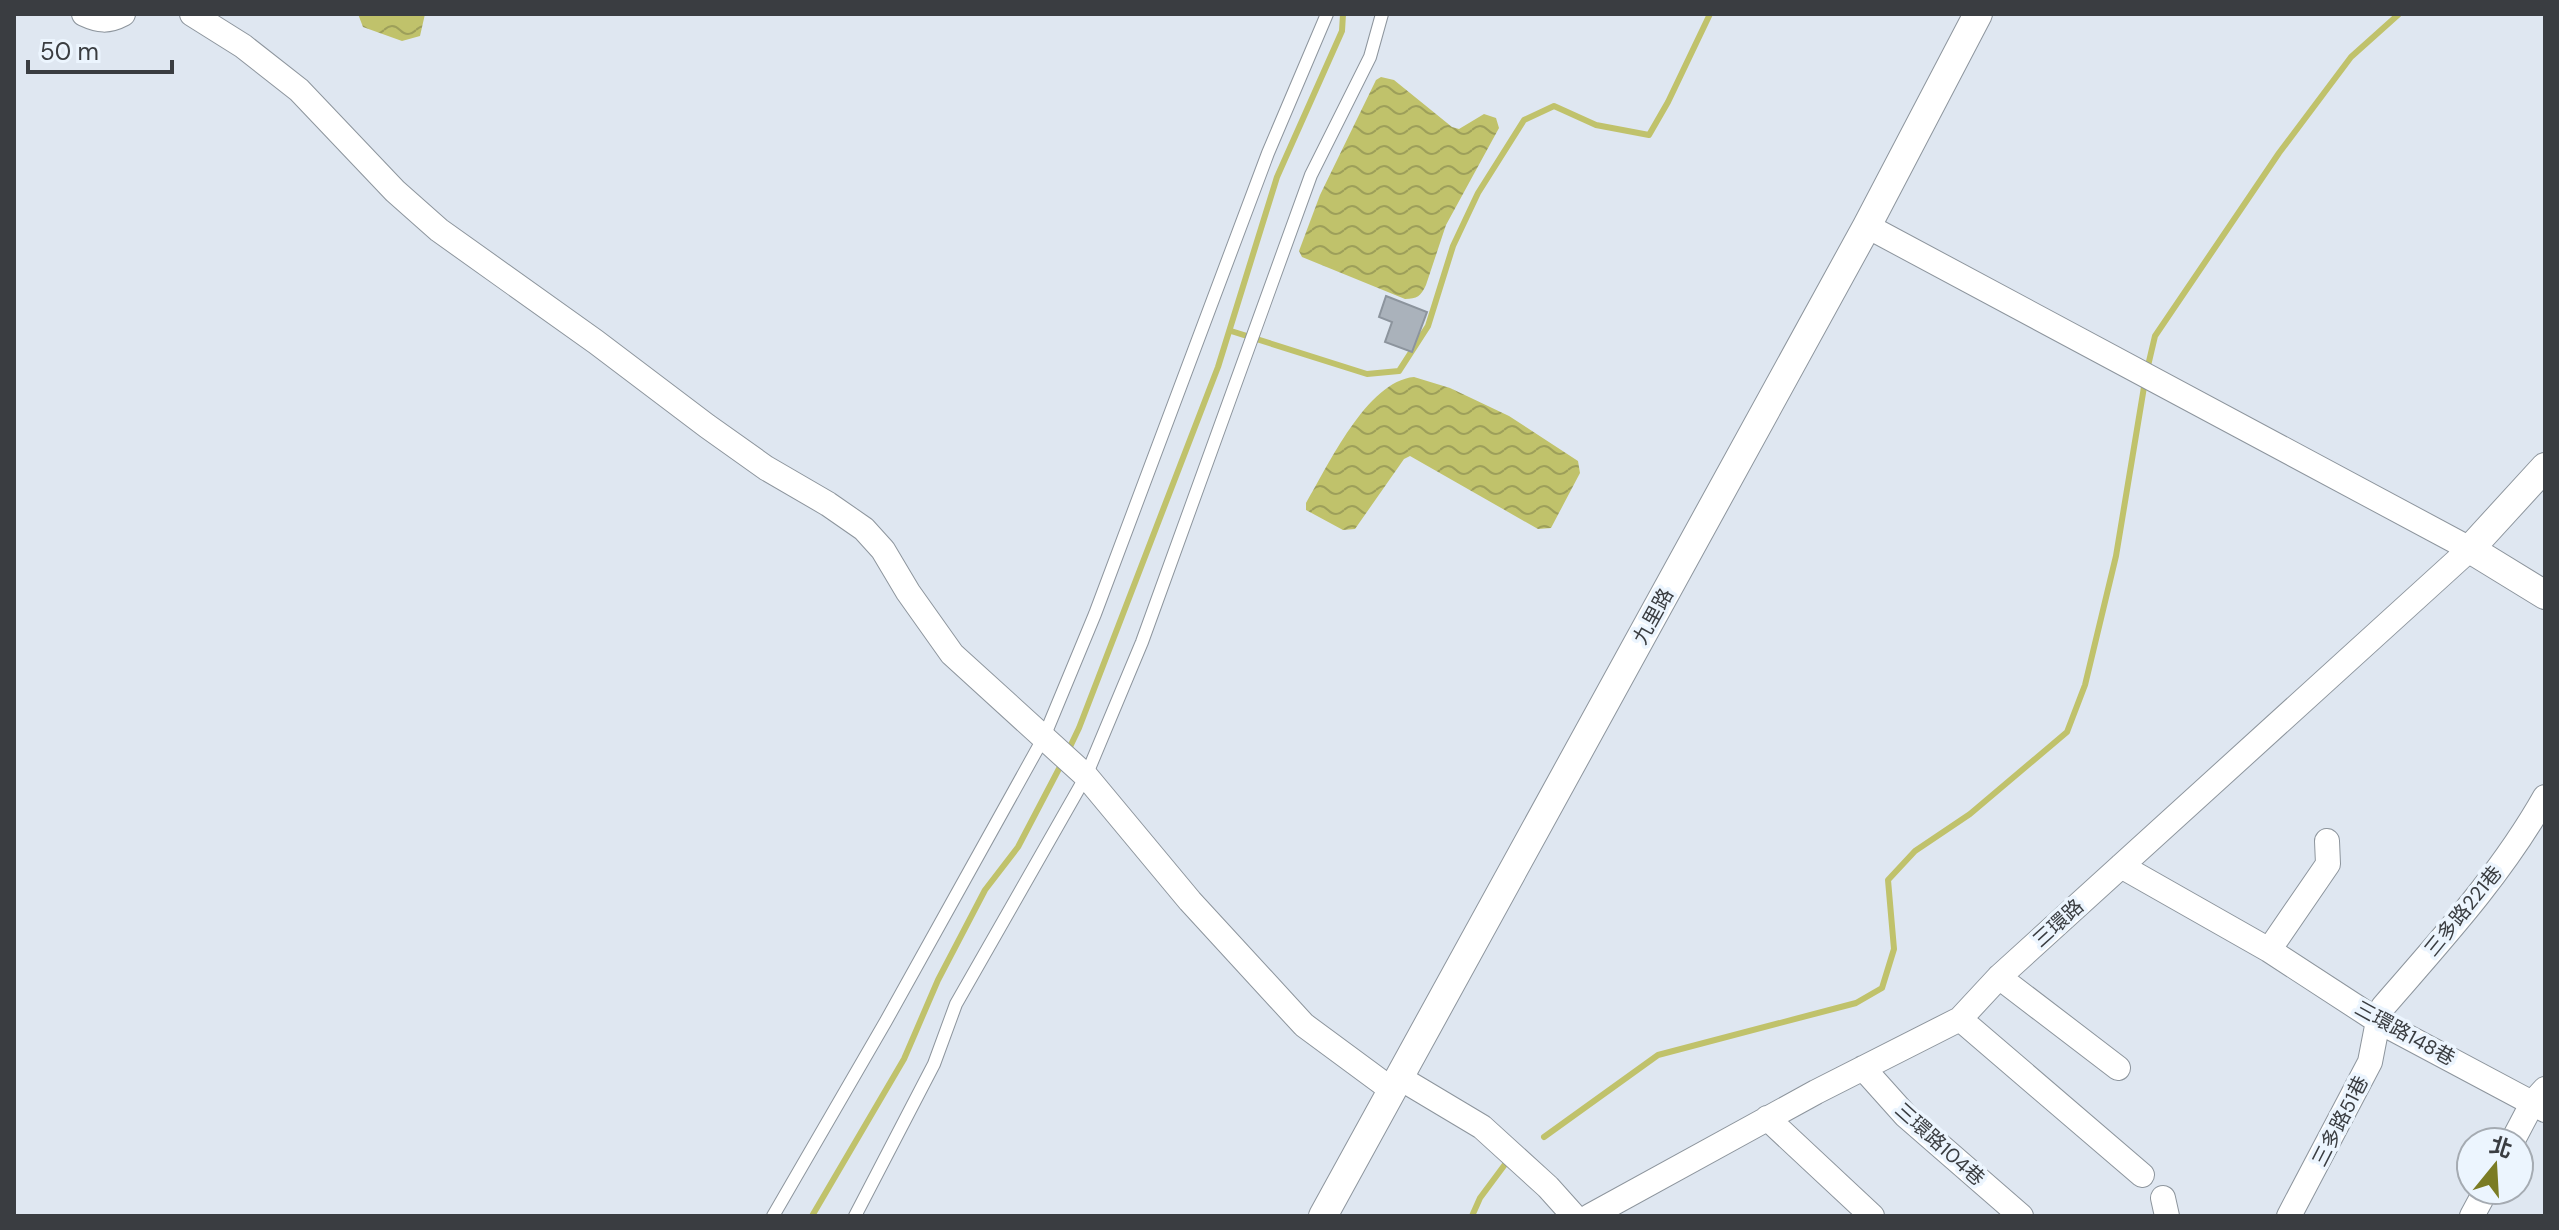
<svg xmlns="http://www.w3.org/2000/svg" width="2559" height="1230" viewBox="0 0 2559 1230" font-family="'DM Sans','Noto Sans TC',sans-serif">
  <defs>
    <pattern id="water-waves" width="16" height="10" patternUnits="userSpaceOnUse" patternTransform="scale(2)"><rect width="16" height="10" fill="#c0c26b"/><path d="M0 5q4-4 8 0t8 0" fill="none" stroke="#9d9f5a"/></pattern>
  </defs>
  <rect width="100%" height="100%" fill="#dfe7f1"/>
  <path fill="url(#water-waves)" d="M358 14H425L420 36 402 41 363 27Z
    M1381 77 1394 80 1452 127 1459 129 1484 114 1496 118 1499 128 1446 225 1426 285C1421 296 1417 299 1405 299L1302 257 1299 251 1320 195 1376 80Z
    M1414 377 1450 388 1509 416 1578 461 1580 473 1551 528 1538 529 1410 456 1404 459 1355 529 1343 530 1306 510V503C1328 466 1367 381 1414 377Z"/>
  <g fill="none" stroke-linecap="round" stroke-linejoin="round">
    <path stroke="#c0c26b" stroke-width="6" d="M1231 331 1367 374 1399 371 1428 326 1453 246 1478 193 1524 120 1554 106 1596 125 1649 135 1668 102 1710 14
      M2147 370 2155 336 2279 153 2351 57 2399 14
      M1068 751 1079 728 1218 367 1277 177 1342 31 1343 14
      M1544 1137 1658 1055 1856 1003 1882 988 1894 949 1888 880 1915 851 1970 814 2067 732 2085 685 2116 556 2145 381
      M812 1216 904 1059 938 980 985 890 1018 847 1063 761
      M1472 1216 1480 1198 1506 1163"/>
  </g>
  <path fill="#aab2bb" stroke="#8c949d" stroke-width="2" d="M1386 296 1427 312 1412 352 1385 342 1392 322 1379 317Z"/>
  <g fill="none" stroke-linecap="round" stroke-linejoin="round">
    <defs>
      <path id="service" d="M773 1216 886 1021 1044 737 1095 614 1268 153 1327 14
        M855 1216 934 1064 956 1004 1086 776 1142 642 1311 175 1370 57 1382 14"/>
      <path id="minor" d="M84 14C99 21 108 22 123 14
        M192 14 243 46 299 90 395 191 439 230 596 342 707 426 766 468 828 504 864 529 883 550 908 592 952 654 1086 776 1190 901 1304 1025 1392 1090
        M2121 866 2269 950 2378 1021 2545 1110
        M2269 950 2328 864 2327 841
        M1999 977 2118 1068
        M1960 1019 2142 1175
        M1863 1068 1906 1116 2021 1216
        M1400 1078 1482 1127 1548 1187 1574 1216
        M1767 1118 1872 1216
        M2512 1142 2533 1102 2545 1089
        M2163 1198 2167 1216
        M1590 1216 1816 1092 1960 1019 1999 977 2470 549 1867 226
        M2289 1216 2370 1062 2378 1021 2383 1007C2441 940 2501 875 2545 797
        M2472 1216 2486 1190"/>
      <path id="tertiary" d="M2545 467 2470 549 2545 595
        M1323 1216 1867 226 1978 14"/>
    </defs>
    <use href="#service" stroke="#8d959d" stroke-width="14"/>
    <use href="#minor" stroke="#8d959d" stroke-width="26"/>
    <use href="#tertiary" stroke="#8d959d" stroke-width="30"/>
    <use href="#service" stroke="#fff" stroke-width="12"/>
    <use href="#minor" stroke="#fff" stroke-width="24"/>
    <use href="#tertiary" stroke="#fff" stroke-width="28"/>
  </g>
  <g text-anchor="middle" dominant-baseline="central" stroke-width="7" stroke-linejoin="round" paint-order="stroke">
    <g font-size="20" fill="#3a3d41" stroke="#ecf5fe">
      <text transform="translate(1653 616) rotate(-61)">九里路</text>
      <text transform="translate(2463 911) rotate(-51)">三多路221巷</text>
      <text transform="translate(2058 923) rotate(-42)">三環路</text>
      <text transform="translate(2405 1033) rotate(29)">三環路148巷</text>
      <text transform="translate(2340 1121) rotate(-63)">三多路51巷</text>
      <text transform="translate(1940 1144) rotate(42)">三環路104巷</text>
    </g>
  </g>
  <rect width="2559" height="1230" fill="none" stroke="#3a3d41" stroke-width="32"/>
  <g transform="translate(2495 1166) rotate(18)"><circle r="38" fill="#ecf5fe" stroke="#a5abb2" stroke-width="2"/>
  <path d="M0-6L14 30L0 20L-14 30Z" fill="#7b7c24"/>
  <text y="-12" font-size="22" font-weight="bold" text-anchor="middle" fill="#3a3d41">北</text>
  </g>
  <path d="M28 60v12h144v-12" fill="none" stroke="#3a3d41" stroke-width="4"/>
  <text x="40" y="60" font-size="24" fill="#3a3d41" stroke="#ecf5fe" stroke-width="6" paint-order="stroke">50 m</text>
</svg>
